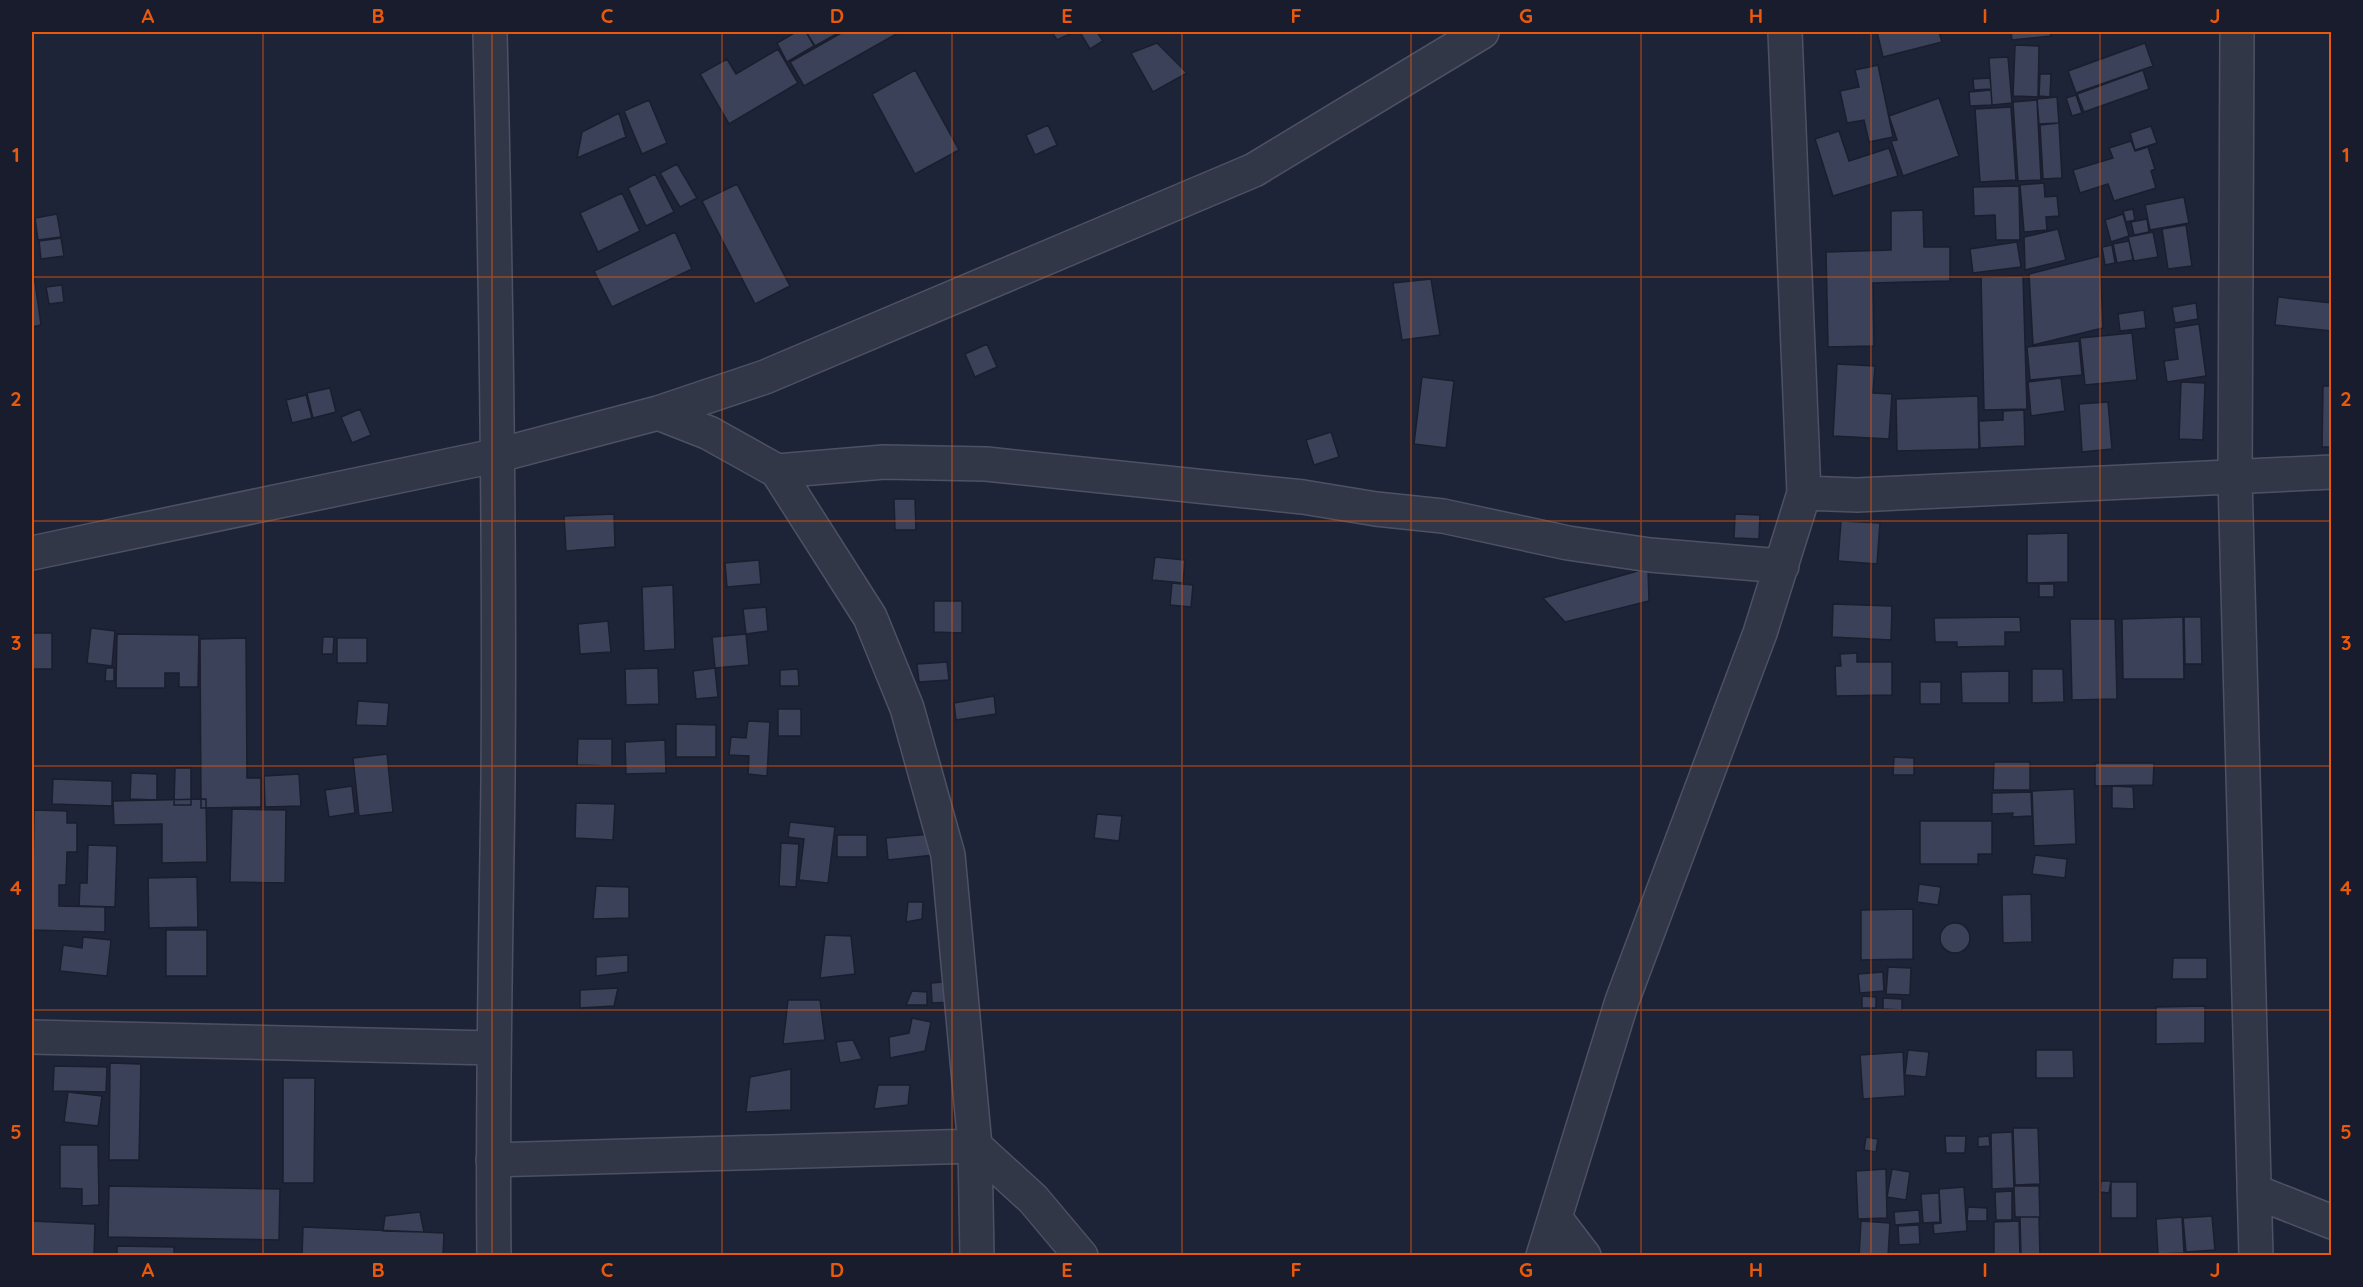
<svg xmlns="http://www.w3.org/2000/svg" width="2363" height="1287" viewBox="0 0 2363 1287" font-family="Quicksand,sans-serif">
  <rect width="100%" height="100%" fill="#1e2437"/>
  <path fill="#3a4158" stroke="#1a1e2e" stroke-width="1.5" d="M796 32H806L814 46 787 62 777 43Z
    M806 32H840L815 46Z
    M843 32H900L804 86 790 62Z
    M1052 32H1074L1057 40Z
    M1085 32H1097L1103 41 1090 49 1081 34Z
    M1877 32H1939L1942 42 1883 57Z
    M2011 32H2050L2051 36 2012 40Z
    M1157 43 1187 73 1153 92 1131 53Z
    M2145 43 2153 66 2076 93 2068 71Z
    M2015 45 2039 46 2038 97 2013 96Z
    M778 49 798 83 729 124 700 74 727 59 736 74Z
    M2008 57 2012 103 1992 105 1989 58Z
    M1878 65 1893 137 1869 142 1864 120 1847 123 1840 91 1859 87 1855 70Z
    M915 70 959 150 915 174 872 94Z
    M2143 70 2149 89 2084 112 2077 94Z
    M2040 74H2051L2050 97 2039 96Z
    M1990 78 1991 89 1974 90 1973 79Z
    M1991 90 1992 105 1970 106 1969 92Z
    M2076 95 2082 113 2072 116 2066 98Z
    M2057 97 2059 123 2039 124 2037 99Z
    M1939 98 1959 156 1903 176 1891 141 1897 140 1889 116Z
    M649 100 667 143 642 154 624 111Z
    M2037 100 2041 180 2018 181 2013 102Z
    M2011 107 2016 180 1980 182 1975 109Z
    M619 113 626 137 577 158 582 132Z
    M2059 123 2062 178 2043 179 2040 125Z
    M1048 125 1057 145 1035 155 1026 135Z
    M2151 126 2157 143 2135 150 2130 133Z
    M1839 131 1849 161 1889 148 1898 176 1833 196 1815 139Z
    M2131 141 2135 151 2148 147 2155 169 2151 171 2156 188 2114 201 2108 184 2080 193 2073 170 2113 158 2109 148Z
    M677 164 697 198 680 207 660 173Z
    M655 174 674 212 646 226 628 188Z
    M2044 183 2045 197 2057 196 2059 216 2046 217 2047 230 2024 232 2020 185Z
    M737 184 790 286 755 304 702 201Z
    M2019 186 2020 240H1996L1995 215 1974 216 1973 187Z
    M622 193 640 231 598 252 580 213Z
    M2184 197 2189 223 2150 230 2145 205Z
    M2133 209 2135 220 2126 222 2123 211Z
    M1923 210 1924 247H1950V281L1873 283 1874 346 1828 347 1826 252 1891 250V211Z
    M57 214 61 237 38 240 35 218Z
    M2123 214 2129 236 2111 242 2105 220Z
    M2147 219 2149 232 2134 235 2131 222Z
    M2186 225 2192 266 2168 269 2162 229Z
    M2058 229 2066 260 2025 270 2024 237Z
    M675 232 692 269 612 307 594 271Z
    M2153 232 2158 257 2134 261 2128 237Z
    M61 238 64 256 41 259 39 241Z
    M2129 241 2133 260 2117 263 2113 244Z
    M2017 242 2021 267 1973 273 1970 249Z
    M2112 245 2115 263 2105 265 2102 247Z
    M2100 256 2103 328 2033 345 2029 274Z
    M32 261 41 325 32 327Z
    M2023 276 2027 409 1984 410 1981 277Z
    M1431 279 1440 335 1402 340 1393 283Z
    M62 285 64 302 49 304 46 287Z
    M2278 297 2332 303V331L2275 325Z
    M2196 303 2198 319 2175 323 2172 307Z
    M2144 310 2146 328 2120 331 2118 314Z
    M2199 324 2206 376 2167 382 2164 361 2178 359 2174 328Z
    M2132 333 2137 380 2085 385 2080 338Z
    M2079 341 2082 375 2030 380 2027 347Z
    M987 344 997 367 975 377 965 354Z
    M1837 364 1875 366 1873 393 1892 394 1889 439 1833 436Z
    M1422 377 1454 381 1446 448 1414 444Z
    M2061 378 2065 411 2031 416 2028 382Z
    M2181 382 2205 383 2203 440 2179 439Z
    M2323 386H2332V447H2322Z
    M330 388 336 412 313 418 307 393Z
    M306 395 312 418 292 423 286 400Z
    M1978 396 1979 449 1897 451 1896 399Z
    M2108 402 2112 449 2082 452 2079 404Z
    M360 409 371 435 352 443 341 417Z
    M2024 410 2025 446 1980 448 1979 421 2003 420V411Z
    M1331 432 1339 457 1314 465 1306 440Z
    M894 499H915L916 530H895Z
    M614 514 615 547 566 551 564 516Z
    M1735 514 1760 515 1759 539 1734 538Z
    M1841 521 1880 523 1877 564 1838 561Z
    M2068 533V582L2027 583V534Z
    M1155 557 1185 560 1183 583 1152 580Z
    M759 560 761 584 727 587 725 563Z
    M1648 568 1649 601 1565 622 1543 598Z
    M1172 583 1193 585 1191 607 1170 605Z
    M2039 584H2054V597H2039Z
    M673 585 675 649 644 651 642 587Z
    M934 601H962V633L934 632Z
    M1833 604 1892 606 1891 640 1832 637Z
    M766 607 768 631 746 634 743 609Z
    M2020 617 2021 632H2005V646L1957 647V642H1935L1934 618Z
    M2183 617 2184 679H2123L2122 619Z
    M2184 617H2201L2202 664H2185Z
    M2070 619H2115L2117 699 2072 700Z
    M608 621 611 652 580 654 578 624Z
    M91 628 115 631 112 666 87 663Z
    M32 633H52V669H32Z
    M117 634 199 635 198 687H179V673H165V688H116Z
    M746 634 749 665 715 668 712 637Z
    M323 637H334L333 654H322Z
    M246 638 247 778H261V807L201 808 200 639Z
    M337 638H367V663H337Z
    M1857 653V662H1892V695L1836 696 1835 666H1841L1840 654Z
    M947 662 949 680 919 682 917 664Z
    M106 668H114V681H105Z
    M658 668 659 704 626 705 625 669Z
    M715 668 718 697 696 699 693 671Z
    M798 669 799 686H780V670Z
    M2032 669H2063L2064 702 2032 703Z
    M2009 671V703H1962L1961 672Z
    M1920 682H1941V704H1920Z
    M994 696 996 714 956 720 954 703Z
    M358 701 389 703 387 726 356 725Z
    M778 709H801V736H778Z
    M748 721 770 722 767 776 748 774 749 756 729 755 731 737 746 738Z
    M676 724 716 725V757H676Z
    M578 739H612V766L577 765Z
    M665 740 666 773 626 774 625 742Z
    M387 754 393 812 359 816 353 758Z
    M1894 757 1914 758V775H1893Z
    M1994 762H2030V790H1993Z
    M2095 763H2154L2153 785 2095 786Z
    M175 768H191V805H174Z
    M131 773 157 774V800L130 799Z
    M299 774 301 806 265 807 264 776Z
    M53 779 112 781V806L52 804Z
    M352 786 355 813 329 817 325 790Z
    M2112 786 2133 787 2134 809 2112 808Z
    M2074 789 2076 844 2034 846 2032 791Z
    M2031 792 2032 816 2012 817 2013 813 1992 814V793Z
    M206 799 207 862 162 863V824L114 825 113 801Z
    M576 803 615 804 613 840 575 838Z
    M232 809 286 810 285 883 230 882Z
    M34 810 67 811V823H77V852H67L66 885H59V906L105 907V932L32 930Z
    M1097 814 1122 816 1119 841 1094 838Z
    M1920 821H1992V854H1978V864H1920Z
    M790 822 835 827 828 883 799 880 804 839 788 837Z
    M931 834 934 855 888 860 886 838Z
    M837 835H867V857H837Z
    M781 843 799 844 796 887 779 886Z
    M88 845 117 846 115 907 79 906 80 883H87Z
    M2035 855 2067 859 2065 878 2032 874Z
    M197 877 198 927 149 928 148 878Z
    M1919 884 1941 887 1938 905 1917 902Z
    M596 886 629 887V918L593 919Z
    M2031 894 2032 942 2003 943 2002 895Z
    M908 902H923L922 919 906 922Z
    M1913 909V959L1861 960V910Z
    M1940 938a15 15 0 1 1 30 0a15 15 0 1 1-30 0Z
    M166 930H207V976H166Z
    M825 935 851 936 855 974 820 978Z
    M942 936 957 1002 932 1003 931 983 943 982Z
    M83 937 111 940 107 976 60 971 63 945 82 948Z
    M628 955V972L596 976V957Z
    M2173 958H2207V979H2172Z
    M1888 967 1911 968 1910 995 1886 994Z
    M1883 972 1884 991 1860 993 1858 974Z
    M618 988 614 1006 580 1008V990Z
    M912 991 927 992V1005H906Z
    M1862 996 1876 997V1008H1862Z
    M1883 998 1902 999V1010L1883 1009Z
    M788 1000H820L825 1040 783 1044Z
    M2205 1006V1043L2156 1044V1007Z
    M912 1018 931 1022 925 1051 890 1058 889 1037 909 1033Z
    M853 1040 862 1059 840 1063 836 1042Z
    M1908 1050 1929 1052 1926 1077 1905 1075Z
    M2036 1050H2073L2074 1078H2036Z
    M1903 1052 1905 1096 1863 1099 1860 1055Z
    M110 1063 141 1064 139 1160H109Z
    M54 1066 107 1067 106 1092 53 1091Z
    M791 1069V1110L746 1112 750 1077Z
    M283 1078H315L314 1183H283Z
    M878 1085H910L908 1105 874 1109Z
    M68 1092 102 1096 98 1126 64 1122Z
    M2013 1128H2038L2040 1184 2015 1185Z
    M2012 1132 2014 1188 1992 1189 1991 1133Z
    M1945 1136H1966L1965 1153H1946Z
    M1989 1136 1990 1146 1978 1147V1137Z
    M1866 1137 1878 1139 1876 1152 1864 1150Z
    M60 1145H98L99 1205 82 1206V1189L60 1188Z
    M1886 1169 1887 1218 1858 1219 1856 1171Z
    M1892 1169 1910 1172 1906 1200 1887 1197Z
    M2101 1181H2111L2109 1193 2100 1192Z
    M2111 1182H2137V1218H2111Z
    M109 1186 280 1189 279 1240 108 1237Z
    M2014 1186H2039L2040 1217H2015Z
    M1964 1187 1967 1231 1934 1234 1933 1224 1941 1223 1939 1189Z
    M2012 1191V1220H1996L1995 1192Z
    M1939 1193 1940 1222 1923 1223 1921 1194Z
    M1968 1207 1987 1208V1221H1967Z
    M1919 1210 1920 1223 1895 1225 1894 1212Z
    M420 1212 424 1232 383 1231 385 1216Z
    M2212 1216 2215 1250 2186 1252 2183 1218Z
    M2020 1217H2039L2040 1256H2021Z
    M2182 1217 2184 1253 2158 1254 2156 1219Z
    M32 1221 95 1224 94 1256H32Z
    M1861 1221 1890 1223 1888 1256H1859Z
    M2019 1221 2020 1256H1994V1222Z
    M1919 1225 1920 1244 1899 1245 1898 1226Z
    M303 1227 444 1233 443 1256H302Z
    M117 1246 174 1247V1256H117Z"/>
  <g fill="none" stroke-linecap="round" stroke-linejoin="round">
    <defs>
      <path id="street" d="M490 32C496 282 500 532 498 782 496 940 492 1097 494 1256
        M2237 32 2235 478 2256 1256
        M658 413 709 433 777 471 870 617 907 708 948 855 975 1146 977 1256
        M777 471 884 462 986 464 1303 497 1376 509 1443 516 1568 543 1650 555 1782 566
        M1804 493 1857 495 2332 472
        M32 553 499 455 658 413 765 377 1254 170 1482 32
        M32 1037 492 1048
        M493 1160 975 1146 1033 1199 1081 1256
        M2254 1191 2332 1222
        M1555 1218 1584 1256
        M1543 1256 1622 1001 1760 633 1804 493 1785 32"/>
    </defs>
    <use href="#street" stroke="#4d5163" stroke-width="36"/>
    <use href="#street" stroke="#323748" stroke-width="33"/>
  </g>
  <path fill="none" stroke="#e8590c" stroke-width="1.5" stroke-opacity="0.55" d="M263 32V1256M492 32V1256M722 32V1256M952 32V1256M1182 32V1256M1411 32V1256M1641 32V1256M1871 32V1256M2100 32V1256M32 277H2332M32 521H2332M32 766H2332M32 1010H2332"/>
  <rect width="2363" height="1287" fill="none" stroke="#181c2c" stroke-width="66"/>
  <rect x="33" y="33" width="2297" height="1221" fill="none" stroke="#e8590c" stroke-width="2"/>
  <g font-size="20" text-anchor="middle" font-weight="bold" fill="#e8590c">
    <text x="148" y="23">A</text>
    <text x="378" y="23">B</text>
    <text x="607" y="23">C</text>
    <text x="837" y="23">D</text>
    <text x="1067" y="23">E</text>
    <text x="1296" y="23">F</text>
    <text x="1526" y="23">G</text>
    <text x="1756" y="23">H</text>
    <text x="1985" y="23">I</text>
    <text x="2215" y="23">J</text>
    <text x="16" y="162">1</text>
    <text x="2346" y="162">1</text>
    <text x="16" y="406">2</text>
    <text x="2346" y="406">2</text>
    <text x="16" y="650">3</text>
    <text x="2346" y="650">3</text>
    <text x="16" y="895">4</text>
    <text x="2346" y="895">4</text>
    <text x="16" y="1139">5</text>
    <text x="2346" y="1139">5</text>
    <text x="148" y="1277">A</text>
    <text x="378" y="1277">B</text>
    <text x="607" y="1277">C</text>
    <text x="837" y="1277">D</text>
    <text x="1067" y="1277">E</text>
    <text x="1296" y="1277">F</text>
    <text x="1526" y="1277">G</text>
    <text x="1756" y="1277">H</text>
    <text x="1985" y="1277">I</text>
    <text x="2215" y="1277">J</text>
  </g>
</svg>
